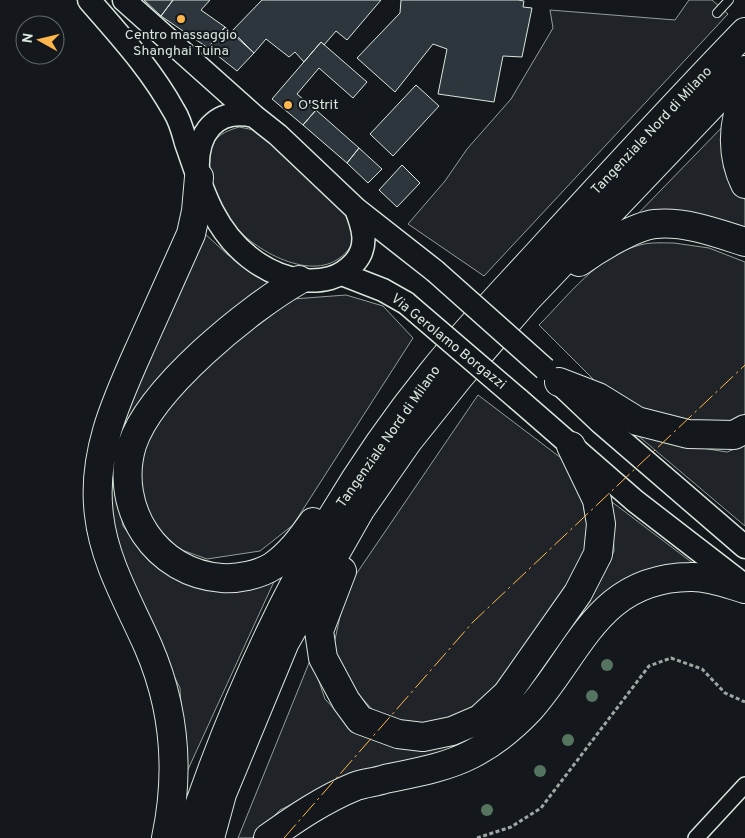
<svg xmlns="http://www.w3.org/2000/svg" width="745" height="838" viewBox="0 0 745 838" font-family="Overpass,sans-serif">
  <rect width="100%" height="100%" fill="#14181c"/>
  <path fill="#202428" stroke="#939e99" d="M689 0H712L728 14 484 276 408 224 445 181 467 149 511 99 553 28 550 10 675 20Z
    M730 119 741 193 745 200V232L628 224Z
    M239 127 259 131 352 219C352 226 354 236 352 242 350 249 346 253 341 257 309 283 249 248 229 219 219 204 210 185 209 167 208 142 216 134 239 127Z
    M203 232 228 255 274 282 198 344 116 490 123 526 149 561 176 577 277 575 185 776 180 688 129 585 107 514 105 464 123 406Z
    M674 243 709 248 745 262V418L735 423 703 425 636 409 599 385 539 325C570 294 596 257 640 245 650 242 663 243 674 243Z
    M346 295 383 306 413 338 293 525 260 551 207 559 179 549 151 522 139 486 140 449 160 412 228 342 293 299Z
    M478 395 565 461 580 487 590 541 581 564 491 694 450 721 410 725 376 713 351 687 332 653 346 589Z
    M636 434 683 445 727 452 745 445V526Z
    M612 502 698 567 652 573 615 585 588 612 508 721 470 748 344 778 280 810 252 838H238L311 658 325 699 352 728 425 747 547 650 601 579 614 551Z"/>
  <path fill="#2c363c" stroke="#d8e6dc" d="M144 0H173L161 16Z
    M173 0H210L201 10 225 27 208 48 161 16Z
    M262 0H381L347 40 336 31 324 45 321 42 304 62 295 52 289 57 266 39 254 53 232 31Z
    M401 0H518L524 1 523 7 532 8 522 57 503 56 494 102 438 94 447 49 433 44 395 92 357 58 400 13Z
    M225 27 254 53 237 71 208 48Z
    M321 42 367 82 353 98 319 68 297 94 316 110 303 125 272 99Z
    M416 85 439 106 393 156 370 134Z
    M316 110 359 148 347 163 303 125Z
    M359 148 382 169 368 183 347 163Z
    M402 165 420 183 397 207 379 190Z"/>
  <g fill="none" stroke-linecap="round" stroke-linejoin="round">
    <defs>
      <path id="lane" d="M717 13 729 0"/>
      <path id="street" d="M696 838 745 785"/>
      <path id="secondary" d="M89 0C121 37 150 68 174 111 180 120 183 132 186 143 201 185 212 228 249 257 264 269 281 277 300 280 322 282 340 279 355 262 369 246 363 227 356 209
        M124 0 254 116 278 135 356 209 435 271
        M198 171C196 134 215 107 254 116
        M342 274 383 290 406 303
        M562 386 600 422 745 547
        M518 399 635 501 744 585"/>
      <path id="highway" d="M745 97C731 123 732 158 745 184
        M579 262C596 250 634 226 655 224 685 221 717 233 745 242
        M299 280C248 309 150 389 132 445 113 509 157 574 222 578 238 579 259 575 273 566 290 554 301 539 313 522
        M559 382 598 397 637 421 688 434 734 435 745 429
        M342 571 319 631 323 658 346 701 360 720 398 734 423 737 452 731 480 719 507 694 578 593 598 554 601 524 597 500 571 446
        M166 838C180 772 175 708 148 646 129 603 104 561 99 515 91 452 118 397 143 341 159 305 175 270 191 234L196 211 199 177
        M188 838C243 672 321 510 432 373 468 328 509 286 548 243 613 172 678 101 745 32
        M210 838 222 794 285 642 360 510 408 441 460 376 527 299 745 70
        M268 838C296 818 324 799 356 786 365 783 376 782 385 779 414 773 445 768 472 754 493 743 513 727 529 710 580 653 598 578 690 577 708 576 728 584 745 589"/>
    </defs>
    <use href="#lane" stroke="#d8e6dc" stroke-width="10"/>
    <use href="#street" stroke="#d8e6dc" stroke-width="18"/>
    <use href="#secondary" stroke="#d8e6dc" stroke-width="25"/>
    <use href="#highway" stroke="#d8e6dc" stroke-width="30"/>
    <path stroke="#9da8a2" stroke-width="3" stroke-dasharray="4 2.5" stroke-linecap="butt" d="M477 838 511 827 541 808 649 666 671 658 702 669 725 693 745 702"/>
    <use href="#lane" stroke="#14181c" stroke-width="8"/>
    <use href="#street" stroke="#14181c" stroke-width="15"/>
    <use href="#secondary" stroke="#14181c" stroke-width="22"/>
    <use href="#highway" stroke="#14181c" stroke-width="28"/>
    <defs>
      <path id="secondary-bridge" d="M435 271 545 369
        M406 303 518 399"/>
    </defs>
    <use href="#secondary-bridge" stroke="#d8e6dc" stroke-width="25" stroke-linecap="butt"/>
    <use href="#secondary-bridge" stroke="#14181c" stroke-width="22"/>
    <path stroke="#ffb74d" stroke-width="1" stroke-dasharray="18 4 2.5 4" stroke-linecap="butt" d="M284 838 473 622 745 365"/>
  </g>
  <g fill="#55745f">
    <circle cx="607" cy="665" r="6"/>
    <circle cx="592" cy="696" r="6"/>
    <circle cx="568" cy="740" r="6"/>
    <circle cx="540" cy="771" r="6"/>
    <circle cx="487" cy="810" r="6"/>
  </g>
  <g fill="#ffb74d" stroke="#14181c" stroke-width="2">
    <circle cx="181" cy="19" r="5"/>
    <circle cx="288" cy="105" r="5"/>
  </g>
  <g text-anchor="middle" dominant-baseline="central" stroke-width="4" stroke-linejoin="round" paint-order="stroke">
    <g font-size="14" fill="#d8e6dc" stroke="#14181c">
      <text x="181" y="35">Centro massaggio<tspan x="181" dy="16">Shanghai Tuina</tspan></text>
      <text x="298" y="105" text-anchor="start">O'Strit</text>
    </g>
    <g font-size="14" fill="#d8e6dc" stroke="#14181c">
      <text transform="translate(652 131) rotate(-47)">Tangenziale Nord di Milano</text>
      <text transform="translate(448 342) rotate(39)">Via Gerolamo Borgazzi</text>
      <text transform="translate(389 437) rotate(-55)">Tangenziale Nord di Milano</text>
    </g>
  </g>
  <g transform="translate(40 40) rotate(278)"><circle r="24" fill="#14181c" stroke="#626a69"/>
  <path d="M0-4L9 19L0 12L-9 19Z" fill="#ffb74d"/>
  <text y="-8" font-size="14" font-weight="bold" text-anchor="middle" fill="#d8e6dc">N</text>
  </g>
</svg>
